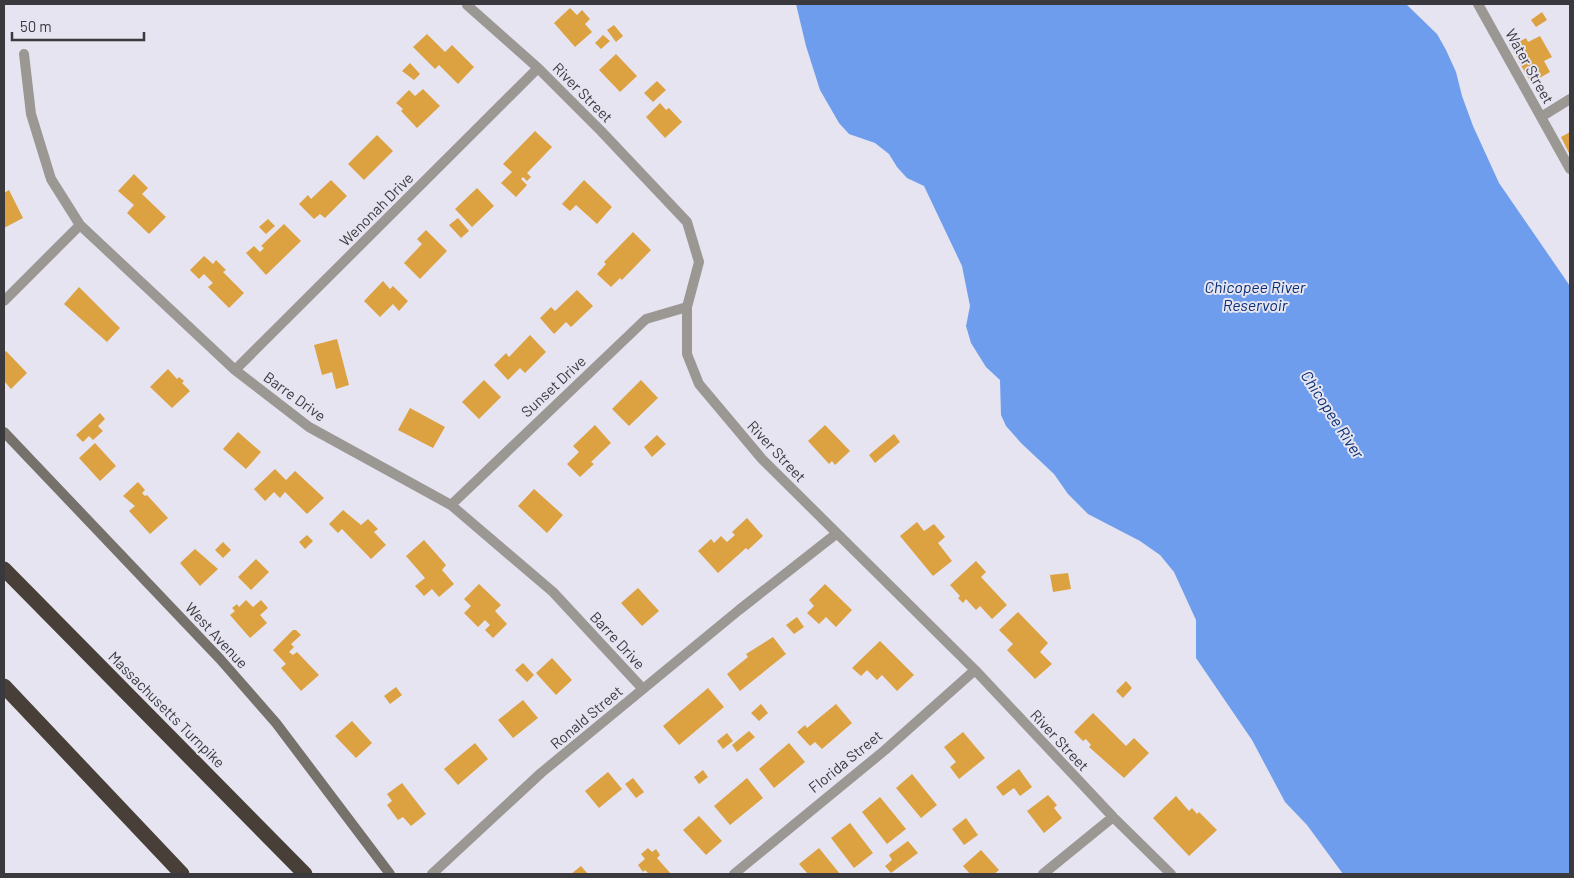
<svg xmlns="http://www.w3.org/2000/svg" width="1574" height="878" viewBox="0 0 1574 878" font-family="Barlow,sans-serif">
  <rect width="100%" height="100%" fill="#e5e4f0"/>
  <path fill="#6e9ded" d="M796 4H1406L1437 34 1446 50 1456 72 1462 96 1473 126 1499 183 1570 286V874H1343L1307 825 1285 802 1252 740 1196 658V620L1174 572 1160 555 1140 541 1088 514 1068 494 1054 474 1021 443 1006 426 1001 415 1000 380 986 367 971 343 966 326 970 306 962 266 924 186 907 178 897 167 889 154 875 143 849 134 839 123 820 90 806 46Z"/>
  <path fill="#dca242" d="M570 8 577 15 582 10 590 19 585 24 592 32 575 47 554 23Z
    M1542 12 1547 20 1536 27 1531 20Z
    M614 25 623 36 616 42 607 30Z
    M427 34 445 52 452 45 474 67 458 84 439 65 435 69 413 47Z
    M603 35 610 41 601 49 595 43Z
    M1540 36 1552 57 1544 61 1550 72 1531 83 1509 44 1516 40 1517 43 1526 38 1528 42Z
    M616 54 637 76 620 92 599 70Z
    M410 63 420 74 414 80 402 71Z
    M657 81 666 90 653 102 644 93Z
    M423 89 440 106 417 128 401 111 403 109 396 103 409 90 415 96Z
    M660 103 666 110 669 108 682 122 665 138 646 117Z
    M535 131 552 147 527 173 531 177 527 181 523 177 521 179 527 185 516 197 501 183 512 172 503 164Z
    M1570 132V155L1561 137Z
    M377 135 393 151 364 180 348 164Z
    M134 174 148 188 142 194 166 217 149 234 127 213 134 205 118 191Z
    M331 180 347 196 325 218 320 214 314 219 299 204 308 195 311 199Z
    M584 180 612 207 597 224 576 205 570 211 562 204Z
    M477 188 494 206 472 227 455 209Z
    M9 190 23 218 4 228V193Z
    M458 218 469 231 461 238 449 225Z
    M268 219 275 226 266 234 259 227Z
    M284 224 301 241 266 275 246 253 254 246 260 252 264 248 261 246Z
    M426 230 447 251 420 279 404 263 422 244 417 239Z
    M633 232 651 250 622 280 620 278 611 287 597 274 606 264 604 262Z
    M204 256 213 264 216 260 226 270 223 272 244 293 229 308 208 287 213 283 204 274 199 279 190 270Z
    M383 281 390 289 393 286 408 301 399 311 393 304 380 317 364 301Z
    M79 287 120 328 107 342 64 304Z
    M577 290 593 306 571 327 566 322 554 334 540 318 551 307 555 311Z
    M530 335 546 352 525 373 520 368 508 380 494 365 506 353 509 357Z
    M337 339 349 385 336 389 332 372 322 375 314 345Z
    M6 351 27 373 11 389 4 381V353Z
    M168 369 177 379 179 377 184 381 182 383 190 391 172 408 150 387Z
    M484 380 501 397 479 419 462 402Z
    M641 380 658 398 629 426 612 409Z
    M410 408 445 427 433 448 398 430Z
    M100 413 105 419 98 426 103 431 93 440 89 436 83 442 76 435Z
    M595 425 611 443 591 462 594 464 580 477 567 464 579 452 573 446Z
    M825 425 850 451 835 465 832 461 829 464 808 441Z
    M238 432 261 452 246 469 223 449Z
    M894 434 900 442 875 463 869 455Z
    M657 435 666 444 652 457 644 447Z
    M95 443 116 466 100 481 79 458Z
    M275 469 286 480 295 471 324 498 307 514 285 492 280 498 274 492 265 501 254 489Z
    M138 482 145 490 142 493 145 496 147 495 168 518 150 534 129 511 135 506 123 496Z
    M534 489 563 515 547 533 518 506Z
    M343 510 361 525 368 519 378 529 374 532 386 545 371 559 342 529 338 533 329 524Z
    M747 518 763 536 748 550 746 548 718 573 698 551 711 539 714 543 721 536 727 542 735 535 732 532Z
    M917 522 924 531 934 524 945 537 938 543 952 561 933 576 900 536Z
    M307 535 313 541 305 549 299 542Z
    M424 540 446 565 442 570 454 584 439 597 432 589 424 596 415 586 425 578 406 556Z
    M223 542 231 550 223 558 215 550Z
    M195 549 218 569 200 586 180 563Z
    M256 559 269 572 251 590 238 577Z
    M976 561 986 572 981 577 1007 605 992 619 980 606 976 610 966 599 963 603 958 598 960 596 950 585Z
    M1068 573 1071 589 1053 592 1050 575Z
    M479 584 501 605 495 611 507 624 493 638 485 630 490 625 485 620 478 627 464 613 471 606 464 599Z
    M825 584 852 610 836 627 826 617 819 624 807 613 814 606 809 600Z
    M638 588 659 611 642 626 621 603Z
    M246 600 253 607 261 600 268 608 260 615 267 623 250 638 230 615 235 611 232 608 237 604 239 607Z
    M1018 612 1048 643 1040 652 1052 664 1035 679 1007 650 1013 644 999 630Z
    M797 617 804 627 794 634 786 625Z
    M293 630H296L301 635 291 644 294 647 289 652 293 655 297 652 319 675 301 691 281 668 286 664 273 650Z
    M773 637 786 654 740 691 727 674 748 657 746 654Z
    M880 641 914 675 897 691 882 675 877 680 867 670 861 676 852 668Z
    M552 658 572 680 556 695 536 673Z
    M523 663 534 675 527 682 515 670Z
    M1126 681 1132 688 1123 698 1116 691Z
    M396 687 402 695 390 704 384 696Z
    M708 688 724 707 679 745 663 726Z
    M523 700 538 718 513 738 498 720Z
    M761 704 768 713 759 721 751 713Z
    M836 704 852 723 822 749 815 742 810 746 797 732 805 725 807 728Z
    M1093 713 1126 746 1134 738 1149 753 1124 778 1089 747 1091 745 1086 739 1083 741 1074 732Z
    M352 721 372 743 356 758 335 736Z
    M749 731 755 737 737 752 732 745Z
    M963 732 985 758 959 779 950 767 956 762 944 747Z
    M727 733 733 741 723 749 717 741Z
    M475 743 488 759 458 785 444 769Z
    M789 743 805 762 774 788 759 769Z
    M1019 769 1032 787 1020 796 1014 788 1003 796 996 787Z
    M703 770 708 777 699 784 694 777Z
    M608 772 622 789 599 808 585 791Z
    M912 774 937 805 921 818 896 788Z
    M633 778 644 792 636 798 625 784Z
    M747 778 763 798 730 825 714 806Z
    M402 783 426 814 411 826 403 817 398 820 387 805 392 801 387 794Z
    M1048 795 1057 805 1054 808 1062 818 1044 833 1027 811Z
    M1176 796 1189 811 1192 808 1197 814 1199 812 1217 830 1189 856 1153 818Z
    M880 797 906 829 887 844 862 812Z
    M699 816 722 841 706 855 683 830Z
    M966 818 978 835 964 845 952 829Z
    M850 823 873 853 854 868 831 838Z
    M908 841 918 853 891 873 885 866 892 860 889 855Z
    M648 848 652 852 656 849 660 855 657 858 671 874H649L645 870 643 872 638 865 645 859 641 854Z
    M819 848 840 874H808L799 864Z
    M981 850 999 870 994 874H970L963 866Z
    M581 866 588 874H571Z"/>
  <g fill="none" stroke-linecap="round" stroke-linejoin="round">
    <path stroke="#9b9793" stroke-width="10" d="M1478 4 1570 169
      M467 5 538 68 601 131 687 222 699 262 687 307V354L699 384 762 459 975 670 1113 817 1171 874
      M24 54 31 114 51 179 80 225 235 370 309 427 451 505 553 592 643 689
      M1541 117 1570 99
      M4 301 80 225
      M235 370 538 68
      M451 505 646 319 687 307
      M432 874 541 773 739 610 836 534
      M734 874 885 750 975 670
      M1043 874 1113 817"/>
    <path stroke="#77716b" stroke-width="10" d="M4 432 220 659 276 723 390 874"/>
    <path stroke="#484038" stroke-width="15" d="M4 569 305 874
      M4 686 182 874"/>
  </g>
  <g text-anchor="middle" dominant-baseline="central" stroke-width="4" stroke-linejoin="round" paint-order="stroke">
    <g font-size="15" fill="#39393e" stroke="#e5e4f0">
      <text transform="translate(1530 66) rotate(61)">Water Street</text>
      <text transform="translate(583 92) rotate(45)">River Street</text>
      <text transform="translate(376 209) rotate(-45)">Wenonah Drive</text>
      <text transform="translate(553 386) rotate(-43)">Sunset Drive</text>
      <text transform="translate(295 396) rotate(36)">Barre Drive</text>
      <text transform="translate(777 451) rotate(47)">River Street</text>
      <text transform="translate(217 635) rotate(47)">West Avenue</text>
      <text transform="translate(618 640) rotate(47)">Barre Drive</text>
      <text transform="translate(167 709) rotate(45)">Massachusetts Turnpike</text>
      <text transform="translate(586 717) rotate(-40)">Ronald Street</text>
      <text transform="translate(1060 740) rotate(47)">River Street</text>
      <text transform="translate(845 761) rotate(-39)">Florida Street</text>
    </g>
    <g font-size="16" font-style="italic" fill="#072f75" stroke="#e5e4f0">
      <text x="1255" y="286">Chicopee River<tspan x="1255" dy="18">Reservoir</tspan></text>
      <text transform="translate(1333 414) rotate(57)">Chicopee River</text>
    </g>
  </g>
  <rect width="1574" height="878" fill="none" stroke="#39393e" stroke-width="10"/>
  <path d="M12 32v8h132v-8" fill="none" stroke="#39393e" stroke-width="2.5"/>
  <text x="20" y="32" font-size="15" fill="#39393e" stroke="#e5e4f0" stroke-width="4" paint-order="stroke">50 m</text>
</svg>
